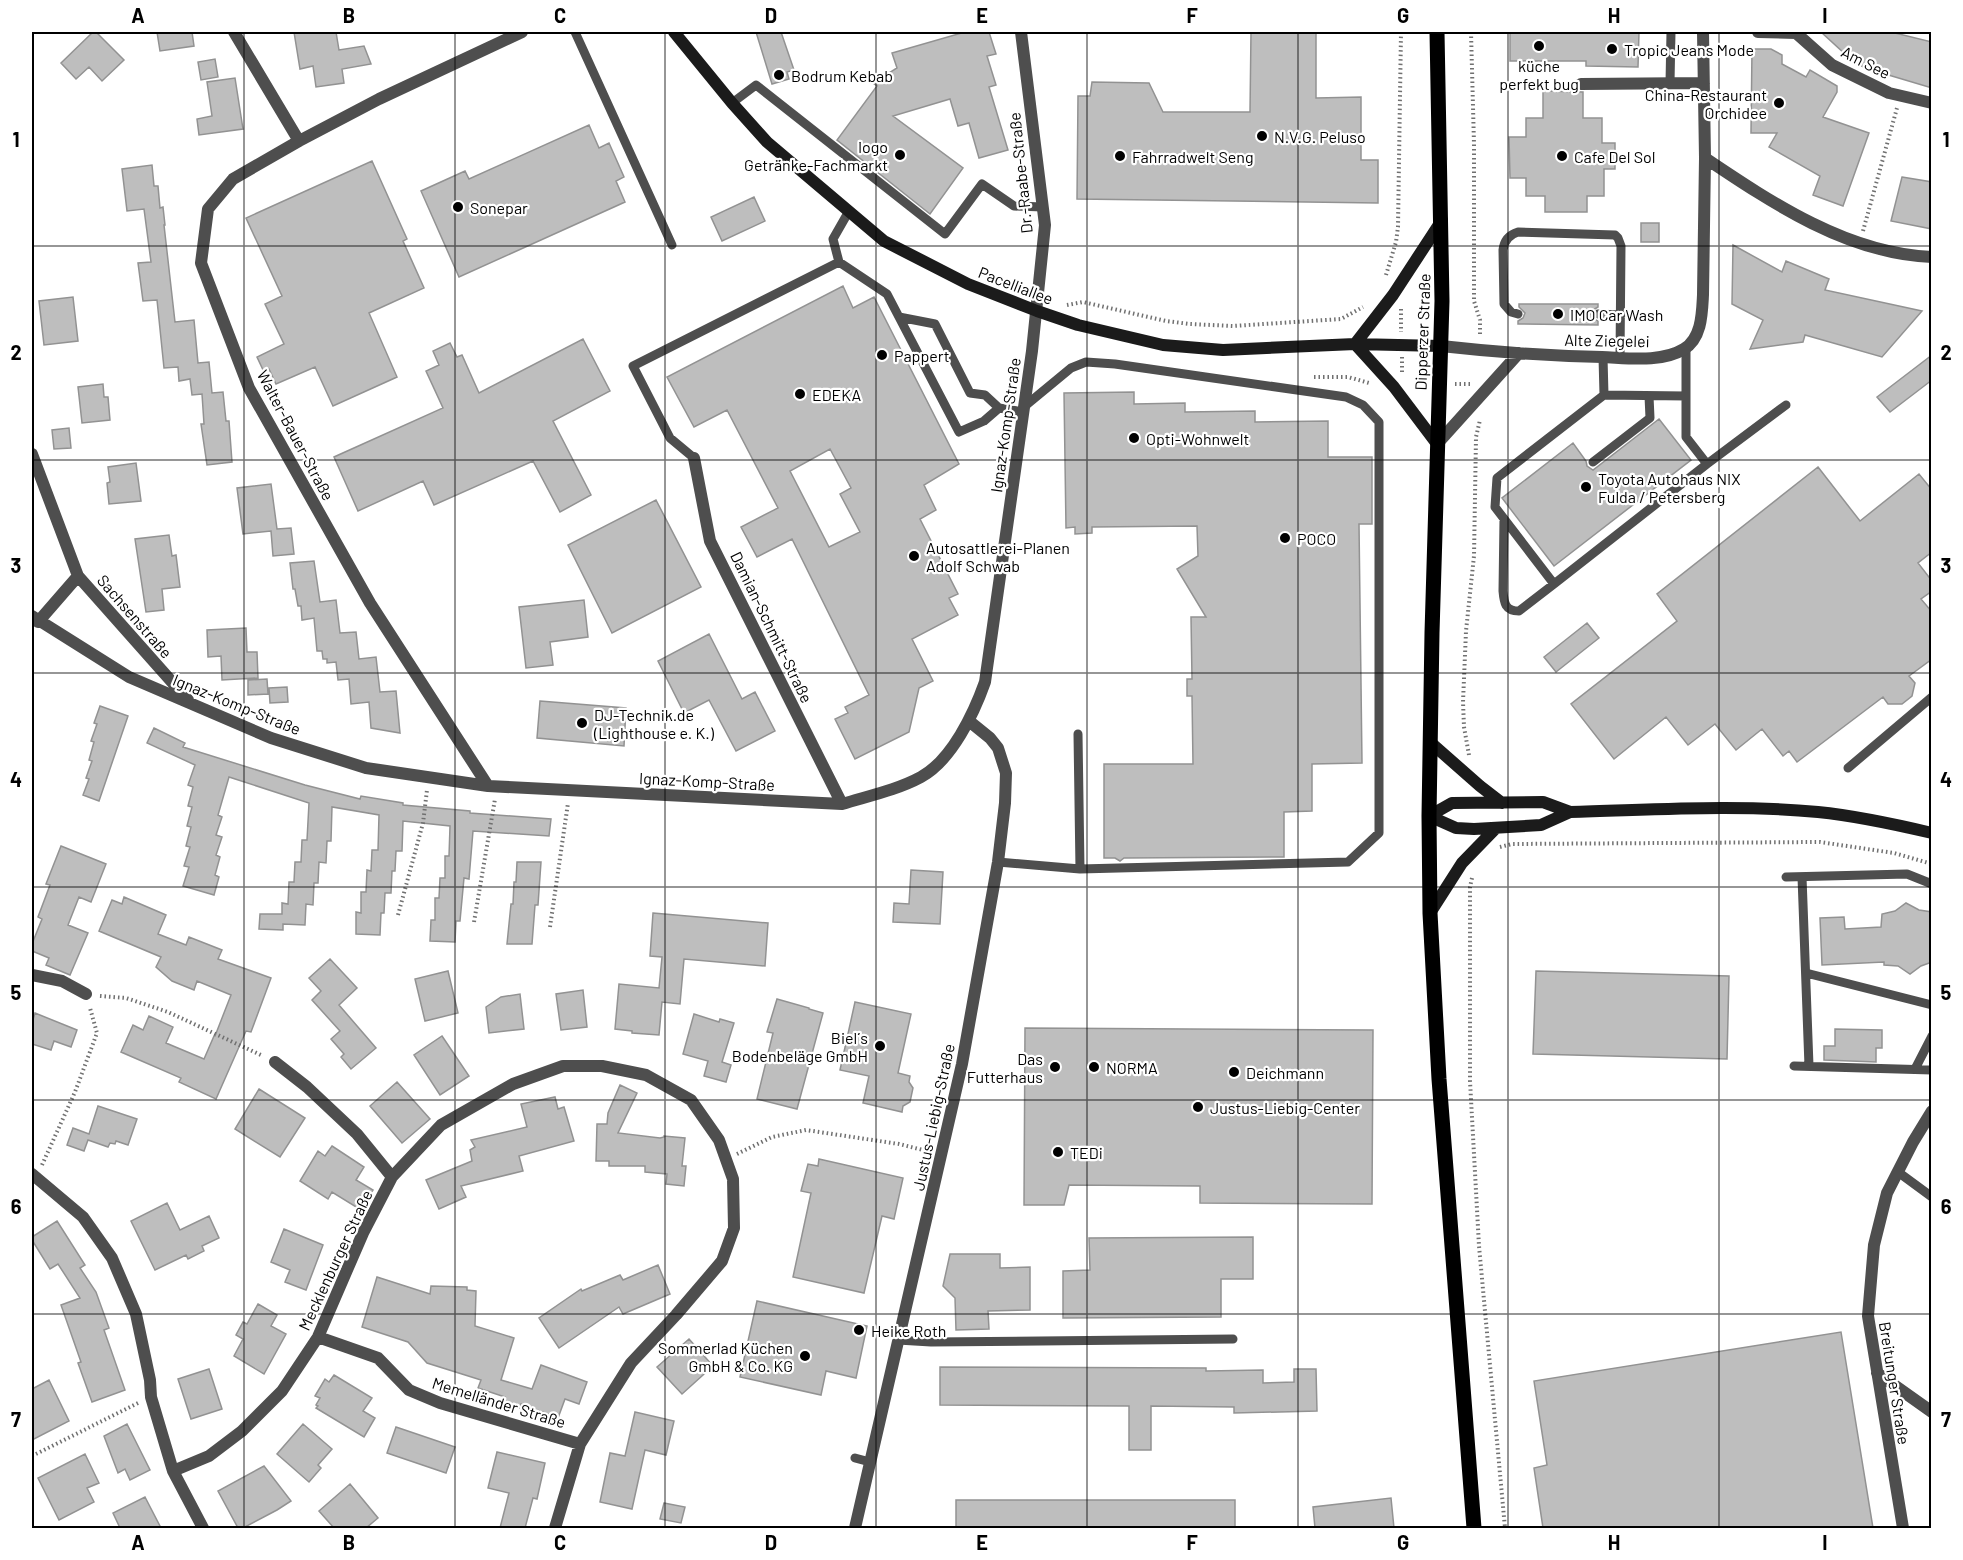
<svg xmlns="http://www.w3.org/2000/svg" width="1963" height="1560" viewBox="0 0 1963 1560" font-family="Barlow,sans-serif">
  <rect width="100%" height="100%" fill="#fff"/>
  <path fill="#bebebe" stroke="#929292" stroke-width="1.5" fill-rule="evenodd" d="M93 32H96L124 60 102 81 89 67 76 79 61 63Z
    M157 32H192L194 46 160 51Z
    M294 32H336L339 50 364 46 371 64 342 69 344 83 316 87 313 66 300 69Z
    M756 32H781L794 70 787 72 789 79 772 84Z
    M965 32H989L996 54 987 56 996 85 989 87 1008 150 979 158 969 123 958 126 950 99 893 116 963 168 930 214 837 140 877 86 873 83 897 68 892 53Z
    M1251 32H1316V98L1361 97V160H1378V203L1077 199 1078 96H1090L1092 82 1149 83 1163 112H1250Z
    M1510 32H1639L1638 67 1586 66V61H1510Z
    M1821 32H1891L1932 42V88L1875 71 1856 64Z
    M1752 49H1771L1782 55V64L1806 77 1810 70 1837 86V92L1823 117 1869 133 1843 206 1813 195 1820 176 1769 147 1777 133H1751Z
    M215 59 218 77 201 80 198 62Z
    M235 78 243 129 199 135 197 119 212 116 207 82Z
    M1543 91 1583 92V118H1602V143H1615V169H1604V196H1587V212H1545V196H1526V178H1510L1509 137H1526V118H1543Z
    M589 125 599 148 609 143 624 177 616 181 625 202 459 277 421 191 465 171 469 179Z
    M372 161 407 239 403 241 424 288 369 313 397 377 333 406 315 367 276 384 269 369 264 372 257 357 284 344 265 304 282 296 246 218Z
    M152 165 154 186H158L160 208 163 207 165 225H164L175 322 194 320 198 363 209 362 212 393 223 392 226 421H229L232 462 207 465 201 424H204L202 394 192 395 190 379 179 381 178 367 164 368 157 300 143 301 138 263 151 262 144 209 127 211 122 169Z
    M1902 177 1932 182V229L1891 221Z
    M754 197 765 221 722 241 711 217Z
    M1641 223H1659V242H1641Z
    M1733 245 1782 272 1786 261 1829 279 1825 290 1922 311 1882 357 1805 335 1803 342 1750 349 1763 320 1732 304Z
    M843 286 853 308 874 297 959 464 924 485 936 510 920 519 958 594 949 598 958 615 912 639 933 681 919 688 909 732 855 759 835 719 848 713 845 707 869 695 792 539 757 557 741 527 778 508 727 410 694 427 667 377ZM830 449 851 488 840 494 860 532 829 547 790 471Z
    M73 297 78 341 44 345 39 301Z
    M1519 304H1598V307L1593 310 1591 314 1594 319 1598 321V325L1518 324V321L1523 318 1525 313 1519 307Z
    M583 339 610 391 553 421 591 495 560 512 533 461 434 505 423 481 358 511 334 457 443 408 426 371 439 365 433 351 450 343 457 357 462 355 479 393Z
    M1932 355V380L1890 412 1877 397Z
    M103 384 104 397H108L110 420 82 423 78 387Z
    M1134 392V404L1185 403V412L1255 411V422L1328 421V457H1372V524H1359L1362 763 1312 764V811L1284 812V857L1124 858 1120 861 1115 858H1104V764H1193L1192 696H1187V679H1192L1191 617H1206L1177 569 1198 556 1197 526 1092 527V533L1075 534V527L1066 528 1064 393Z
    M1659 419 1691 460 1554 566 1502 498 1573 443 1586 461 1587 466 1593 470Z
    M69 428 71 448 54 449 52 430Z
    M136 463 141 501 109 504 107 483 110 482 108 467Z
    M1818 467 1860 521 1919 474 1932 490V552L1918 563 1932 581V591L1921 599 1932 612V659L1909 676 1915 683 1912 696 1902 704H1888L1883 697 1797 762 1789 751 1783 756 1762 729 1736 750 1715 724 1688 745 1666 717 1614 759 1571 704 1677 621 1657 594Z
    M271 484 277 529 291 528 294 554 273 556 271 531 243 534 237 488Z
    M656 500 701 587 612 633 568 545Z
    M169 535 172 556 176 555 180 587 162 589 164 610 146 612 135 539Z
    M314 561 320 602 336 600 340 633 356 632 359 659 376 657 380 692 396 691 400 733 371 728 369 702 351 704 349 679 338 680 336 662 327 663V659H323L322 651H317L314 618 302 620 301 606H298L295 589H293L290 563Z
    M584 600 588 637 550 642 553 665 526 668 519 607Z
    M1587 623 1599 638 1556 672 1544 657Z
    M246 628 247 652H257L258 678 222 680 221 656 208 657 207 630Z
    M709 634 742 699 755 692 775 731 736 751 709 700 684 713 658 661Z
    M267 679 268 694 248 695V680Z
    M287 687 288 702 270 703 269 688Z
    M540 701 626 708 624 746 537 738Z
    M100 706 128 716 99 801 83 795 89 779 86 778 92 761 89 760 94 742 91 741 97 724 94 723Z
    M154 728 185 743 183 747 305 785 360 799 361 796 403 803V805L470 811V813L551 819 549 836 473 831 469 879 464 878 460 921H456L455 942 430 941 431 920H435V898H439L440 878H445V856H449L450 826 403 821 402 851H396L395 871H392L391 893H385L384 913H381L380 935 356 934V912L361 913V892H366L367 870 371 871 372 850H378L379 815 332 807 331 841H327L326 863 319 862 318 883H314L313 905 306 904 305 925 283 924V930L259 929 260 914H282V903L288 904 289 882H294L295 862H301L302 840H307L309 803 229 777 218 815 222 817 216 835 222 837 216 855 220 857 215 875 219 877 214 895 183 886 189 867 184 866 190 847 186 846 191 827 187 826 192 807 188 806 193 787 188 785 195 765 147 743Z
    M61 846 106 864 91 902 79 897 68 925 88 933 70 975 46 965 49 958 32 951V944L42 919 38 917 50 885 46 884Z
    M517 862H541L538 905H535L532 944H507L511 904H513L514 882H516Z
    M911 870 943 872 940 924 893 922 894 903 909 904Z
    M124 897 166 915 158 934 186 945 189 937 222 950 218 959 271 978 251 1032 246 1031 216 1099 179 1082 181 1078 121 1052 133 1025 143 1030 149 1016 173 1027 166 1043 204 1059 214 1036H215L231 995 197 981 194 990 172 981 156 967 161 957 99 931 112 900 122 904Z
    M1906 903 1919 910 1932 912V962L1921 966 1910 974 1898 966 1884 965V962L1822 965 1820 918 1844 917 1845 929 1881 927 1882 914 1895 911Z
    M653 913 768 923 765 966 684 959 680 1004 662 1002 659 1035 632 1033V1031L615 1029 619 984 659 988 662 957 650 956Z
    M330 959 357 988 339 1005 376 1048 351 1069 341 1057 344 1054 331 1039 340 1031 312 1000 321 991 309 978Z
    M448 971 458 1013 425 1021 415 979Z
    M1536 971 1729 976 1727 1059 1533 1054Z
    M583 990 587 1027 561 1030 556 994Z
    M520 994 524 1029 489 1033 486 1007 501 997Z
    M777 999 809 1008V1009L823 1013 797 1109 757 1099 773 1033 767 1032Z
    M855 1002 911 1014 898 1073 910 1076 909 1082 913 1088 910 1102 903 1106 902 1112 863 1103 869 1076 840 1070Z
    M35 1013 77 1030 71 1047 54 1041 51 1050 32 1044V1023Z
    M694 1014 719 1022 720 1019 734 1023 722 1062 731 1065 726 1082 704 1076 708 1061 683 1054Z
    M1025 1028 1373 1030 1372 1204 1200 1203V1186L1069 1185 1064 1205H1024Z
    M1835 1029 1882 1030V1048H1876V1062L1824 1060V1046H1835Z
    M442 1036 469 1076 440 1095 414 1055Z
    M397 1082 430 1119 402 1143 370 1106Z
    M620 1085 637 1093 618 1133 660 1138 664 1137V1136L685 1138 682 1166H686L684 1186 666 1184 667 1174 645 1172V1166H609V1161H596L597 1124H607L608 1113Z
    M259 1089 305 1118 280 1157 235 1129Z
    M555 1097 558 1109 564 1107 574 1141 519 1156 523 1171 461 1186 466 1197 439 1209 426 1180 472 1161 470 1150 475 1147 471 1140 527 1127 521 1104Z
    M98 1106 137 1119 128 1145 116 1141 115 1144 110 1143 108 1147 88 1140 84 1151 67 1145 73 1128 89 1134Z
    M332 1146 364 1167 356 1180 373 1190 361 1210 332 1192 328 1199 300 1181 318 1151 325 1156Z
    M819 1159 903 1178 894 1219 882 1216 864 1293 793 1277 811 1193 801 1191 808 1164 818 1166Z
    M167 1203 180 1230 209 1216 219 1238 202 1246 204 1251 188 1259 186 1255 155 1270 131 1221Z
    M57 1221 85 1265 80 1268 96 1292 109 1328 104 1330 125 1390 92 1402 78 1363 81 1362 61 1305 80 1298 58 1264 50 1269 32 1240V1237Z
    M284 1229 323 1245 306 1290 285 1282 290 1270 271 1262Z
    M1253 1237V1279H1221V1317L1063 1318V1271L1090 1270 1089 1238Z
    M950 1254H1000V1268L1030 1267V1310L988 1311 989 1329 956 1330 955 1298 943 1286Z
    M658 1265 670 1294 623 1314 619 1307 559 1348 539 1318 581 1289 582 1291 620 1275 623 1280Z
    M377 1277 430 1294 431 1286 467 1287V1290L476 1291 475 1326 514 1338 501 1380 532 1389 541 1365 587 1382 579 1404 565 1399 558 1418 521 1404 520 1408 504 1403 505 1397 478 1388 481 1380 427 1363 408 1342 362 1327Z
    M757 1301 867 1326 856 1378 826 1371 821 1395 740 1377Z
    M258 1304 277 1315 271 1326 286 1334 264 1374 234 1356 243 1339 236 1335 243 1322 247 1324Z
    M1841 1332 1873 1528H1543L1534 1468 1547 1465 1534 1381Z
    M689 1339 713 1366 682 1394 657 1367Z
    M940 1367 1206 1368V1371L1263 1370V1383L1294 1382V1369H1316L1317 1411 1234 1413V1407L1151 1406V1450H1129V1406L940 1405Z
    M209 1369 222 1409 191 1419 178 1379Z
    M334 1375 372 1398 363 1411 375 1418 364 1437 316 1408 318 1406 316 1405 320 1398 315 1396 325 1379 329 1382Z
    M49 1380 69 1421 32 1440V1389Z
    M635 1412 674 1421 666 1455 645 1450 632 1509 600 1502 610 1453 625 1456Z
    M127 1424 150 1470 130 1480 125 1469 118 1473 104 1436Z
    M303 1424 332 1449 318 1465 321 1468 309 1482 277 1454Z
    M396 1427 455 1447 446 1473 387 1453Z
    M497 1452 545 1463 537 1499 533 1498 525 1528H500L509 1493 488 1488Z
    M85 1454 99 1483 87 1488 94 1502 59 1520 38 1478Z
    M264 1466 291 1501 277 1510 243 1528H238L218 1491Z
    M350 1484 378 1518 366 1528H334L319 1511Z
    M145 1497 161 1528H120L113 1513Z
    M1391 1498 1394 1528H1315L1313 1507Z
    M956 1500H1235V1528H956Z
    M664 1503 685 1507 681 1523 660 1519Z"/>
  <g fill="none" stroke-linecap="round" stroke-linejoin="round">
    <path stroke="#707070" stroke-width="4" stroke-dasharray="1.5 3" stroke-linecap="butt" d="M1471 32 1474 144V301L1480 320V335
      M1863 231 1897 108
      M1386 275 1396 242 1398 227 1401 32
      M1067 305 1083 302 1166 321 1190 324 1233 326 1341 319 1363 307
      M1401 309V332
      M1402 357V374
      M1314 377H1348L1369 383
      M1455 384H1472
      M1469 755 1464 727 1463 702 1466 631 1474 556 1476 437 1480 420
      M1500 847 1512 844 1820 842 1894 853 1932 864
      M1472 878 1470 887V1081L1479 1246 1505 1528
      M398 915 423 823 427 790
      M474 922 495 799
      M550 927 568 803
      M100 996 126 998 168 1012 263 1056
      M737 1154 772 1137 806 1130 899 1144 927 1151
      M42 1165 75 1092 97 1033 90 1008
      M32 1456 138 1403"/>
    <path stroke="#4e4e4e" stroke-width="9" d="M575 32 672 245
      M1670 83 1671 32
      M732 103 756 85 945 234 982 184 1014 206 1043 207
      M849 211 833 239 839 262 887 294 899 317 935 324 970 393 985 395 999 408 1024 412
      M1518 314 1511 312 1504 304 1503 250C1504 241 1508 235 1518 232L1615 235 1618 238 1621 246 1620 357
      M1598 314 1621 315
      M899 317 959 432 984 421 999 408
      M1603 357 1604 395 1497 478 1495 507 1554 584 1707 464 1686 437V348
      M1604 395 1686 396
      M1025 406 1071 368 1086 362 1115 364 1346 397 1363 405 1379 422V833L1348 862 1080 869
      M694 458 670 438 633 366 839 262
      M1593 462 1650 418 1649 396
      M1707 464 1786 405
      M1504 519 1503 591C1504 603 1505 611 1519 611L1554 584
      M1848 768 1932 697
      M998 862 1080 869 1078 734
      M1786 877 1907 874 1932 884
      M1802 877 1809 1066
      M1806 973 1932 1005
      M1794 1066 1932 1070
      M1915 1069 1932 1036
      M1898 1172 1932 1197
      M898 1340 931 1342 1233 1339
      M855 1458 870 1462"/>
    <path stroke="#4e4e4e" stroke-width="12" d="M234 32 299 141
      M1758 32 1796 33 1832 65 1889 93 1932 103
      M1581 84 1704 83
      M1705 158C1772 203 1848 254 1932 257
      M1441 346C1494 352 1548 356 1602 357 1628 358 1661 363 1684 349 1702 338 1702 313 1703 295L1705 158 1703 32
      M1437 444 1519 353
      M32 454 78 576 188 700
      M694 458 710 541 842 804
      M32 616 129 677 271 738 366 768 488 786 842 804C868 796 897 790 921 777 952 760 974 713 985 682L1032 351 1045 225 1021 32
      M38 622 78 576
      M488 786 370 603 249 388 201 263 208 209 233 179 299 141 379 99 522 32
      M32 975 62 981 86 994
      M275 1062 307 1087 357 1134 392 1177
      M32 1174 83 1217 112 1258 136 1314 150 1380 151 1397 173 1471 203 1528
      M318 1337 378 1358 409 1390 440 1403 580 1444
      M1877 1373 1932 1412
      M173 1471 209 1456 242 1431 282 1391 318 1337 363 1233 392 1177 441 1125 513 1084 563 1066H602L646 1075 691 1100 719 1140 733 1179 734 1228 722 1261 676 1315 631 1363 580 1444 555 1528
      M855 1528 962 1064 998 862 1005 803 1006 773 998 748 990 738 969 721
      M1903 1528 1868 1316 1874 1245 1887 1193 1913 1142 1932 1111"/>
    <path stroke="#1b1b1b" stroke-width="12" d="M674 32 732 103 767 142 884 241 968 284 1037 311 1078 325 1163 345 1223 350 1355 344 1441 346
      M1355 344 1393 295 1442 220
      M1355 344 1394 387 1437 444
      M1430 742 1480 786 1502 803
      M1429 816 1456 828 1474 829 1541 825 1570 812C1652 810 1736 804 1818 812 1857 816 1894 824 1932 833
      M1429 816 1452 803 1543 802 1570 812
      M1430 913 1462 863 1496 828"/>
    <path stroke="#000" stroke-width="15" d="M1437 32 1442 301 1432 633 1429 816 1430 913 1439 1079 1474 1528"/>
  </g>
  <path fill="none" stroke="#000" stroke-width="1.5" stroke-opacity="0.55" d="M244 32V1528M455 32V1528M665 32V1528M876 32V1528M1087 32V1528M1298 32V1528M1508 32V1528M1719 32V1528M32 246H1932M32 460H1932M32 673H1932M32 887H1932M32 1100H1932M32 1314H1932"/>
  <g fill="#000" stroke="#fff" stroke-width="2">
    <circle cx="1539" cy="46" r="6"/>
    <circle cx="1612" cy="49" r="6"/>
    <circle cx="779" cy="75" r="6"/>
    <circle cx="1779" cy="103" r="6"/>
    <circle cx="1262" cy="136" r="6"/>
    <circle cx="900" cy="155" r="6"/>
    <circle cx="1120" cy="156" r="6"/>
    <circle cx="1562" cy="156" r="6"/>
    <circle cx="458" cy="207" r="6"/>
    <circle cx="1558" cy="314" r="6"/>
    <circle cx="882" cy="355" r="6"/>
    <circle cx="800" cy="394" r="6"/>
    <circle cx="1134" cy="438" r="6"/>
    <circle cx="1586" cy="487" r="6"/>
    <circle cx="1285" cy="538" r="6"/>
    <circle cx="914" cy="556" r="6"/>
    <circle cx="582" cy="723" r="6"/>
    <circle cx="880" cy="1046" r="6"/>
    <circle cx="1055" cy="1067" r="6"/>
    <circle cx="1094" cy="1067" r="6"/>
    <circle cx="1234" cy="1072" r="6"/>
    <circle cx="1198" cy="1107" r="6"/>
    <circle cx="1058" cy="1152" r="6"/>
    <circle cx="859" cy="1330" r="6"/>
    <circle cx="805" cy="1356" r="6"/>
  </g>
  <g text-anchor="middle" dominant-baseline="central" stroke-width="4.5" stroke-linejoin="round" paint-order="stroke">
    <g font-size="16" fill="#000" stroke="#fff" text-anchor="start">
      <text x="1624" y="49">Tropic Jeans Mode</text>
      <text x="1539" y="65" text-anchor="middle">küche<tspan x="1539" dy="18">perfekt bug</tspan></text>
      <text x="791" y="75">Bodrum Kebab</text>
      <text x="1767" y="94" text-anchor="end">China-Restaurant<tspan x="1767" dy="18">Orchidee</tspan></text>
      <text x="1274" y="136">N.V.G. Peluso</text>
      <text x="888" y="146" text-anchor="end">logo<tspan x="888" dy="18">Getränke-Fachmarkt</tspan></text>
      <text x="1132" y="156">Fahrradwelt Seng</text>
      <text x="1574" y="156">Cafe Del Sol</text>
      <text x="470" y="207">Sonepar</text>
      <text x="1570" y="314">IMO Car Wash</text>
      <text x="894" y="355">Pappert</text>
      <text x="812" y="394">EDEKA</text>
      <text x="1146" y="438">Opti-Wohnwelt</text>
      <text x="1598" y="478">Toyota Autohaus NIX<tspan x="1598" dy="18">Fulda / Petersberg</tspan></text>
      <text x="1297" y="538">POCO</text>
      <text x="926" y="547">Autosattlerei-Planen<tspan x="926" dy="18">Adolf Schwab</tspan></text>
      <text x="594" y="714">DJ-Technik.de<tspan x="594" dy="18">(Lighthouse e. K.)</tspan></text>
      <text x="868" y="1037" text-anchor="end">Biel´s<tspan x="868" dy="18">Bodenbeläge GmbH</tspan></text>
      <text x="1043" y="1058" text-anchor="end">Das<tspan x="1043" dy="18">Futterhaus</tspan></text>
      <text x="1106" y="1067">NORMA</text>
      <text x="1246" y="1072">Deichmann</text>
      <text x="1210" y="1107">Justus-Liebig-Center</text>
      <text x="1070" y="1152">TEDi</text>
      <text x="871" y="1330">Heike Roth</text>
      <text x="793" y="1347" text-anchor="end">Sommerlad Küchen<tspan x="793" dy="18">GmbH &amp; Co. KG</tspan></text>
    </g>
    <g font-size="16" fill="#000" stroke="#fff">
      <text transform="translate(1866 62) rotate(27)">Am See</text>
      <text transform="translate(1020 173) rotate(-96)">Dr.-Raabe-Straße</text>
      <text transform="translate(1016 285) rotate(21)">Pacelliallee</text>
      <text transform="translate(1422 332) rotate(-88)">Dipperzer Straße</text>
      <text transform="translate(1607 340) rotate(1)">Alte Ziegelei</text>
      <text transform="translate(1005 425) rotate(-82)">Ignaz-Komp-Straße</text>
      <text transform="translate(296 435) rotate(62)">Walter-Bauer-Straße</text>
      <text transform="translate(135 616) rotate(49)">Sachsenstraße</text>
      <text transform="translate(772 627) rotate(64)">Damian-Schmitt-Straße</text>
      <text transform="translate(237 704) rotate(22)">Ignaz-Komp-Straße</text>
      <text transform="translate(707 781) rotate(3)">Ignaz-Komp-Straße</text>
      <text transform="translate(933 1117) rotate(-78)">Justus-Liebig-Straße</text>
      <text transform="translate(335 1260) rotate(-65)">Mecklenburger Straße</text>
      <text transform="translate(1895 1383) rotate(81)">Breitunger Straße</text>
      <text transform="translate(499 1402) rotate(17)">Memelländer Straße</text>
    </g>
  </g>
  <rect width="1963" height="1560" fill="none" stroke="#ffffff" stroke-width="66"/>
  <rect x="33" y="33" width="1897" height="1494" fill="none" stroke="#000" stroke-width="2"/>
  <g font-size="20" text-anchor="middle" font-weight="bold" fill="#000">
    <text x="138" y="23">A</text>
    <text x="349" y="23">B</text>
    <text x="560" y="23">C</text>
    <text x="771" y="23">D</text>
    <text x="982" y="23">E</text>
    <text x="1192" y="23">F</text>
    <text x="1403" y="23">G</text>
    <text x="1614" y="23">H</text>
    <text x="1825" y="23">I</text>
    <text x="16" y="147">1</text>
    <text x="1946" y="147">1</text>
    <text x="16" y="360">2</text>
    <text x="1946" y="360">2</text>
    <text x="16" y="573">3</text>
    <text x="1946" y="573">3</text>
    <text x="16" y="787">4</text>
    <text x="1946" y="787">4</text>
    <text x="16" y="1000">5</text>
    <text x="1946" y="1000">5</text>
    <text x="16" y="1214">6</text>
    <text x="1946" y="1214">6</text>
    <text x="16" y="1427">7</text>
    <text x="1946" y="1427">7</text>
    <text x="138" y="1550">A</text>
    <text x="349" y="1550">B</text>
    <text x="560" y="1550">C</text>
    <text x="771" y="1550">D</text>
    <text x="982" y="1550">E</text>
    <text x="1192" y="1550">F</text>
    <text x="1403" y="1550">G</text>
    <text x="1614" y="1550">H</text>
    <text x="1825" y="1550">I</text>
  </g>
</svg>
